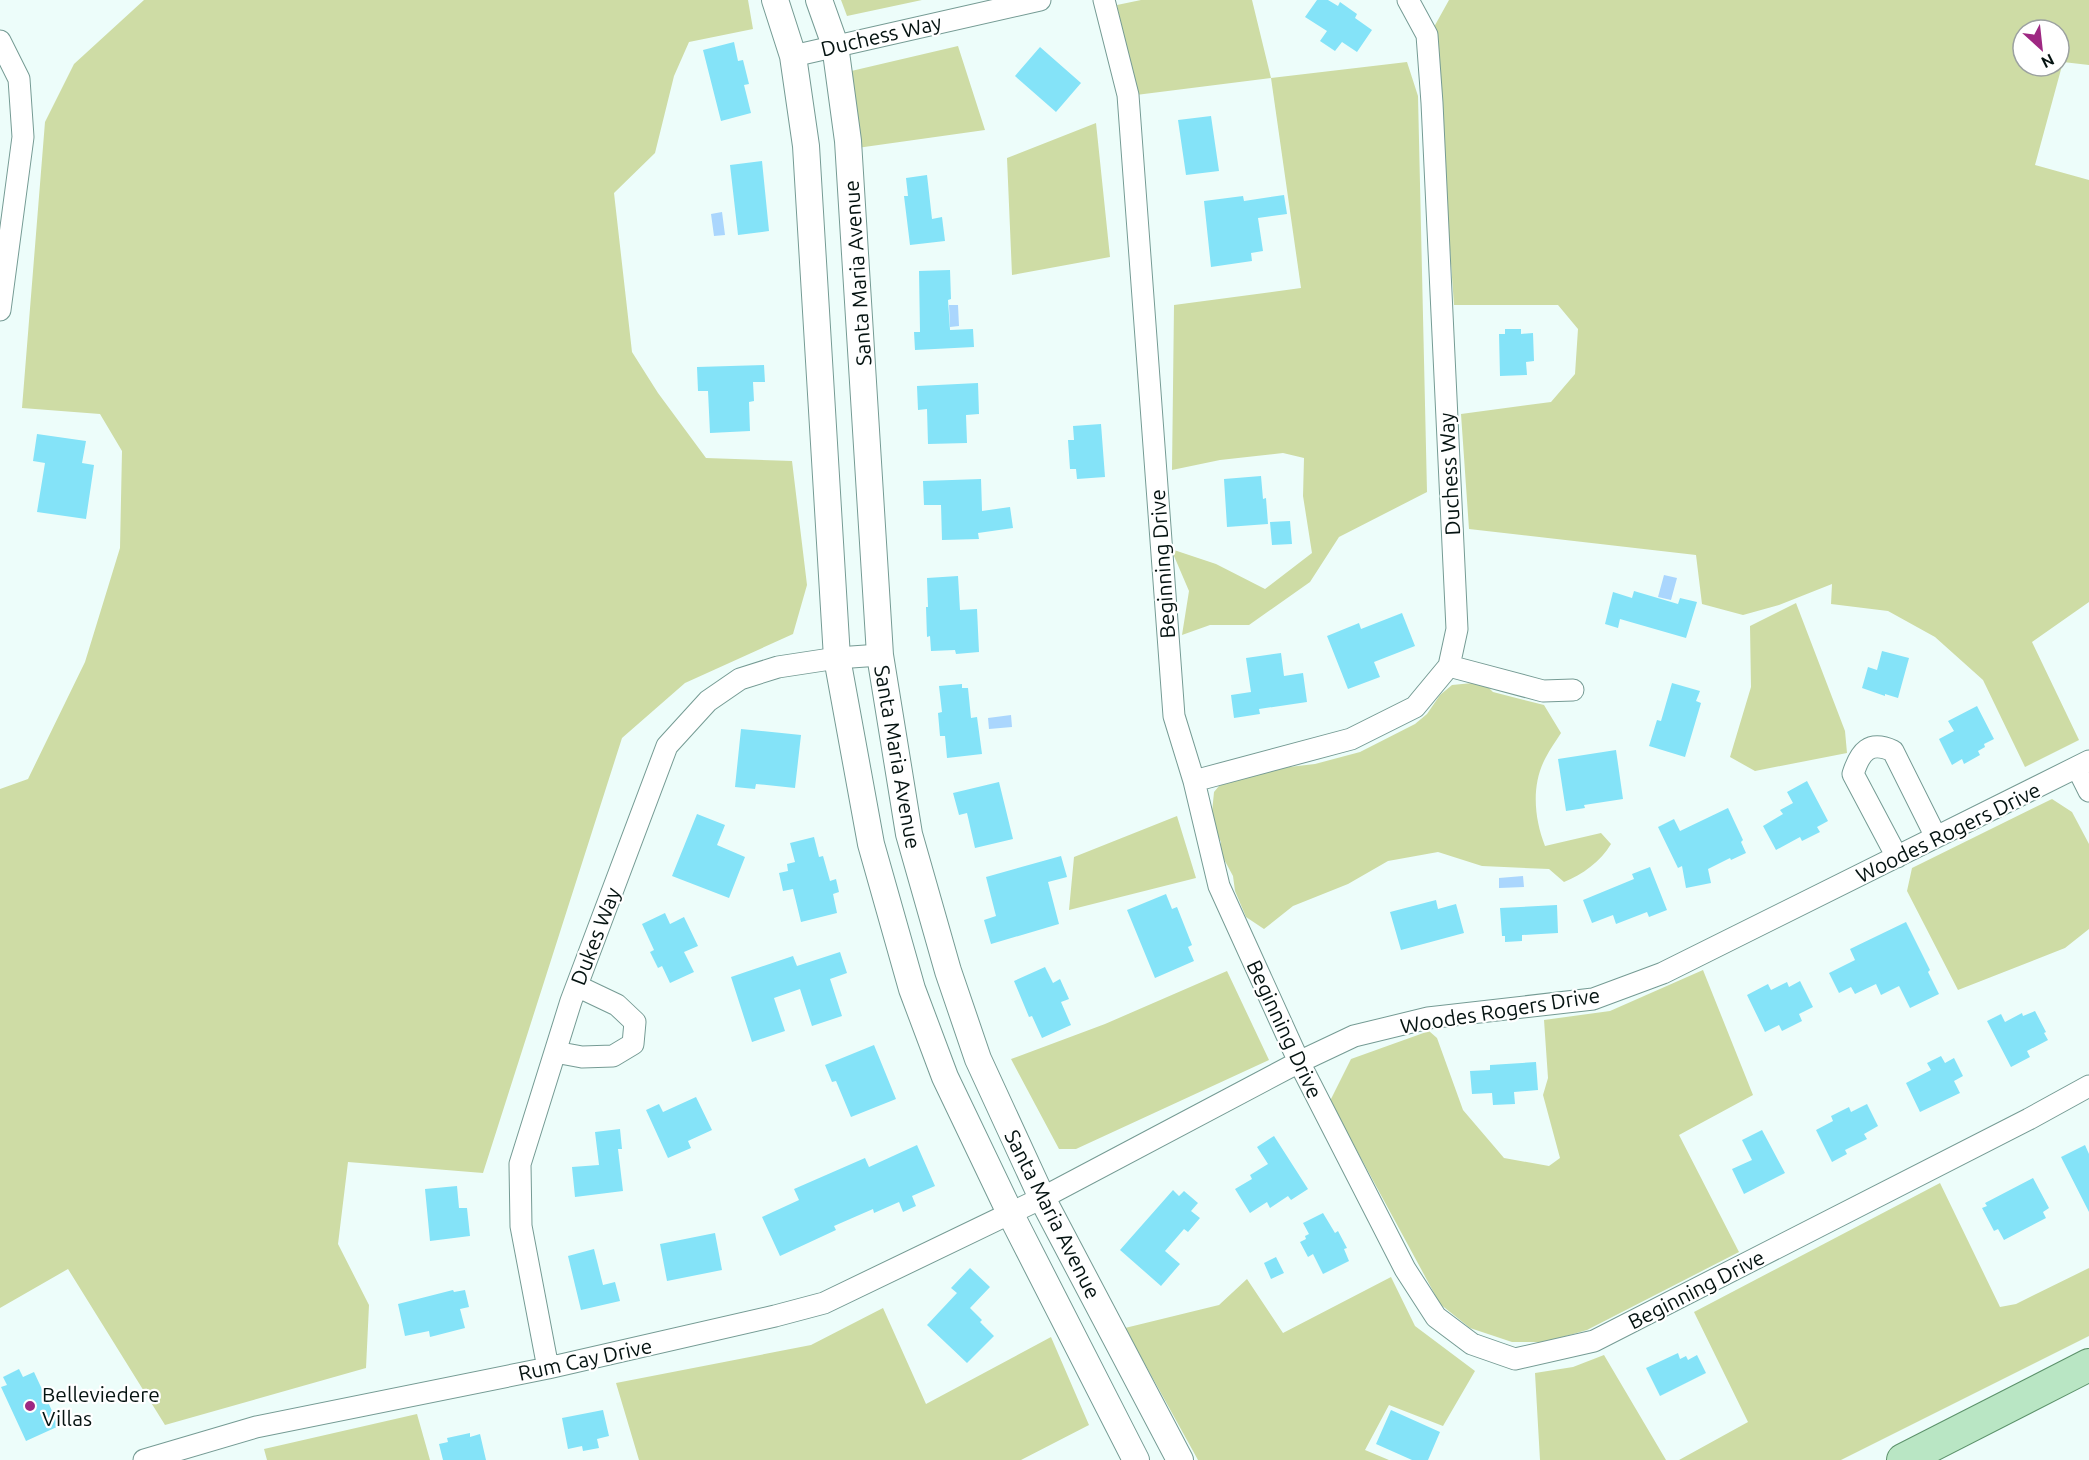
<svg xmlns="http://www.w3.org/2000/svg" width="2089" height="1460" viewBox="0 0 2089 1460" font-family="Ubuntu,sans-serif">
  <rect width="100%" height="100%" fill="#edfdfa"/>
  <path fill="#cedca5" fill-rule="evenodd" d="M144 0H748L753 29 689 42 674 76 655 153 614 193 632 352 658 393 706 458 792 461 807 585 793 634 685 683 622 738 483 1173 348 1162 338 1244 369 1305 366 1368 165 1425 68 1269 0 1308V789L28 779 85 662 120 548 122 451 100 414 22 408 45 122 74 64Z
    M841 0H922L847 16Z
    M1141 0H1252L1271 78 1407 62 1418 96 1427 492 1339 537 1310 582 1249 625H1210L1182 635 1189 591 1171 549 1216 564 1265 589 1312 553 1303 496 1304 458 1283 453 1220 460 1172 470 1174 305 1301 288 1271 78 1136 95 1117 5Z
    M1449 0H2089V65L2063 62 2035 165 2089 180V602L2032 642 2079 740 2025 767 1983 680 1935 637 1888 611 1831 604 1832 584 1779 605 1743 615 1702 604 1696 555 1469 529 1461 414 1551 402 1575 374 1578 329 1558 305H1454L1434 27ZM2023 30H2059V66H2023Z
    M958 46 985 130 857 148 847 72Z
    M1096 123 1110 257 1012 275 1007 158Z
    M1796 603 1845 731 1847 753 1755 771 1730 757 1751 687 1750 626Z
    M1483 682 1493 692 1544 705 1561 733C1556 741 1550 749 1546 757 1531 784 1534 818 1545 846L1601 833 1611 844C1601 861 1582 875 1564 882L1549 869 1482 866 1438 852 1388 861 1348 884 1293 906 1264 929 1246 917 1235 891 1233 876 1219 850 1221 842 1211 823 1214 792 1219 786 1254 771 1315 764 1360 752 1415 724 1427 714 1440 695 1452 685Z
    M2052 799 2072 812 2089 844V929L2065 948 1958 990 1907 891 1912 868Z
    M1177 816 1196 878 1069 910 1074 857Z
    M1703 970 1753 1095 1679 1135 1739 1252 1587 1330 1545 1342H1512L1470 1328 1440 1304 1330 1101 1351 1059 1429 1031 1437 1038 1463 1110 1504 1158 1549 1166 1560 1158 1543 1095 1548 1078 1544 1020 1610 1011Z
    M1227 971 1269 1060 1076 1149H1059L1011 1059 1105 1024Z
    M1940 1183 2000 1307 2016 1304 2089 1268V1336L1841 1460H1679L1748 1422 1694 1312Z
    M1391 1277 1415 1326 1475 1371 1443 1426 1389 1405 1365 1450 1389 1460H1198L1125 1328 1219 1305 1247 1279 1283 1333Z
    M883 1308 926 1404 1051 1337 1089 1425 1021 1460H639L616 1383 811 1345Z
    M1604 1355 1666 1460H1540L1535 1373 1573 1367Z
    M417 1414 430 1460H267L264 1449Z"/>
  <path fill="#aad6fd" d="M722 212 725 235 714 236 711 214Z
    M949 305H958L959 326 950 327Z
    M1664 575 1677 578 1671 600 1658 597Z
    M1011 715 1012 727 989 729 988 718Z
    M1523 876 1524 887 1499 888V878Z"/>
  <path fill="#84e3f8" d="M1317 0H1328L1338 6 1340 2 1357 14 1355 18 1372 30 1357 52 1342 42 1335 51 1320 41 1327 31 1305 17Z
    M734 42 738 61 743 60 749 84 744 85 751 113 721 121 703 50Z
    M1040 47 1081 83 1056 112 1015 76Z
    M1211 116 1219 171 1186 175 1178 120Z
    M762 161 769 231 738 235 730 165Z
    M927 175 932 219 942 217 945 241 910 245 904 196H908L906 178Z
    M1284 195 1287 214 1258 218 1263 251 1251 253 1252 261 1211 267 1204 201 1243 196 1244 201Z
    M950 270 951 299 948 300 950 330 973 329 974 347 915 350 914 332H920L919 271Z
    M1505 329H1521V334L1533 333 1534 361 1526 362 1527 375 1500 376 1499 334H1505Z
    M764 365 765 382H753L754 401 749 402 750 431 710 433 708 391H698L697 367Z
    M978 383 979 414 966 415 967 443 928 444 927 409 918 410 917 386Z
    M1101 424 1105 477 1077 479 1076 469H1070L1068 440H1074L1073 426Z
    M37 434 86 441 82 463 94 465 86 519 37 512 45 463 33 461Z
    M1261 476 1263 499 1266 498 1268 524 1227 527 1224 479Z
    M981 479 982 511 1010 507 1013 528 978 533 979 539 942 540 941 505H924L923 481Z
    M1290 521 1292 544 1272 545 1270 522Z
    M958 576 960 610 977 609 979 652 956 654 955 650 931 651 930 636 927 637 926 607H928L927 578Z
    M1634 591 1678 604 1680 598 1697 602 1686 638 1620 619 1618 628 1605 624 1613 592 1632 598Z
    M1402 613 1415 646 1374 662 1380 677 1348 689 1327 636 1359 623 1361 629Z
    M1882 651 1909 658 1898 698 1885 694V696L1862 688 1868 667 1877 670Z
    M1281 653 1284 676 1303 673 1307 702 1259 709 1260 714 1234 718 1231 695 1251 692 1246 658Z
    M1672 683 1700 691 1696 701 1701 703 1685 757 1649 746 1657 720 1661 721Z
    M962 684V688H968L971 718 977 717 982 754 947 758 945 736H940L938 713 942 712 939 686Z
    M1977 706 1994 739 1984 744 1985 747 1978 751 1980 755 1964 764 1962 759 1952 765 1939 739 1954 731 1948 721Z
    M741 729 801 735 795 788 756 784 755 789 735 787Z
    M1616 750 1623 799 1584 805 1585 808 1566 811 1558 759Z
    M1807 781 1828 821 1817 827 1820 832 1802 841 1800 837 1776 850 1763 826 1783 814 1780 810 1793 803 1787 792Z
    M999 782 1013 839 975 848 967 813 959 815 953 793Z
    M1728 808 1743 840 1741 842 1746 853 1731 860 1730 858 1708 869 1711 883 1686 888 1682 866 1678 868 1658 827 1674 819 1680 831Z
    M697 814 725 825 717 845 745 857 729 898 672 876Z
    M814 837 819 857 823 856 830 881 836 879 839 892 833 894 837 913 801 922 793 889 783 891 779 873 788 871 787 864 795 862 790 843Z
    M1061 856 1067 877 1048 882 1059 924 991 944 984 920 996 916 986 877Z
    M1650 867 1667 910 1649 917 1647 912 1616 924 1613 915 1592 923 1583 900 1634 879 1632 874Z
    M1166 894 1172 909 1177 907 1192 945 1188 947 1194 961 1155 978 1127 910Z
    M1436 900 1438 909 1456 904 1464 933 1401 950 1390 912Z
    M1557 905 1558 933 1522 935V941L1505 942V936H1502L1500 908Z
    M665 913 670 924 684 917 698 946 684 952 694 972 670 983 662 966 658 968 650 952 654 950 642 924Z
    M1906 922 1930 970 1928 972 1939 994 1910 1008 1899 986 1881 995 1876 984 1855 994 1851 987 1839 993 1829 973 1855 960 1850 949Z
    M840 952 847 973 830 979 842 1016 812 1026 800 989 774 998 785 1031 752 1042 731 977 793 956 797 966Z
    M1045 967 1053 983 1060 979 1069 999 1061 1002 1071 1025 1042 1038 1032 1016 1029 1017 1014 981Z
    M1800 981 1813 1007 1799 1014 1802 1021 1782 1031 1779 1025 1765 1032 1747 995 1768 984 1771 990 1787 982 1789 987Z
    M2035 1011 2046 1032 2044 1033 2048 1040 2027 1051 2030 1057 2011 1067 1987 1021 2001 1014 2005 1022 2022 1013 2023 1016Z
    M874 1045 896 1099 851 1117 836 1081 832 1082 825 1065Z
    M1941 1056 1945 1063 1954 1058 1963 1076 1954 1081 1960 1093 1920 1112 1906 1083 1931 1070 1927 1063Z
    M1536 1062 1538 1090 1514 1092 1515 1104 1493 1105 1492 1093 1472 1094 1470 1071 1490 1070V1065Z
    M696 1097 712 1130 688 1141 691 1148 668 1158 646 1110 659 1104 663 1112Z
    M1867 1104 1878 1126 1864 1134 1867 1139 1845 1150 1847 1154 1832 1162 1816 1130 1833 1121 1831 1116 1849 1107 1851 1112Z
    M620 1129 622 1149H618L623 1191 575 1197 572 1167 599 1165 595 1132Z
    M1762 1130 1785 1173 1744 1194 1732 1169 1752 1160 1742 1140Z
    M1274 1136 1308 1189 1291 1200 1288 1196 1270 1208 1267 1202 1250 1213 1235 1189 1252 1179 1250 1175 1268 1164 1257 1147Z
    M917 1145 935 1186 912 1196 916 1206 903 1212 899 1202 874 1213 873 1209 834 1226 836 1230 780 1256 762 1217 799 1200 794 1189 865 1158 869 1167Z
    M2085 1145 2089 1154V1212L2061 1157Z
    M2033 1178 2049 1208 2043 1212 2046 1218 2004 1240 1998 1229 1994 1231 1982 1208 1987 1206 1985 1203Z
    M457 1186 459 1208H467L470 1236 430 1241 425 1189Z
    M1173 1190 1179 1196 1184 1191 1198 1203 1191 1211 1200 1218 1188 1232 1184 1229 1165 1251 1180 1264 1161 1286 1120 1250Z
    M1323 1213 1335 1233 1338 1231 1347 1248 1344 1249 1349 1261 1323 1274 1313 1254 1308 1257 1300 1242 1306 1239 1305 1236 1309 1234 1303 1223Z
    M715 1233 722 1270 667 1281 660 1244Z
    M594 1249 603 1285 615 1282 620 1301 581 1310 568 1256Z
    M1276 1257 1284 1273 1271 1279 1264 1263Z
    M970 1268 990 1287 970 1308 982 1320 980 1322 994 1336 967 1363 927 1325 957 1293 951 1288Z
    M453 1290 454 1292 465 1290 469 1307 460 1309 465 1328 430 1337 429 1331 405 1336 398 1304Z
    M1678 1353 1680 1359 1686 1356 1688 1360 1697 1355 1706 1373 1660 1396 1646 1368Z
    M19 1369 23 1377 34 1372 59 1426 26 1441 1 1387 7 1385 3 1377Z
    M603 1410 609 1436 597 1439 599 1448 583 1451 582 1446 568 1449 562 1418Z
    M1391 1410 1440 1432 1428 1460H1412L1376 1444Z
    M470 1433V1437L480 1434 486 1460H443L439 1444 448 1442 447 1438Z"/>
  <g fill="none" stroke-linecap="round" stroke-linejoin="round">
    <defs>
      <path id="minor" d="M1104 0 1128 95 1174 716 1194 781 1219 886 1299 1062 1405 1269 1436 1317 1472 1344 1515 1359 1594 1341 2029 1119 2089 1086
        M0 41 19 79 23 137 0 310
        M793 56 1040 0
        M1449 666 1543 691 1573 690
        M2077 767 2089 791
        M1194 781 1351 739 1415 707 1449 666 1457 629 1432 103 1427 35 1408 0
        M1897 857 1853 774C1860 752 1869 740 1893 751L1936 837
        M555 1052 582 1057 613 1056 633 1044 635 1022 617 1005 577 986
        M548 1368 521 1226 520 1164 571 1001 667 746 708 701 740 679 778 667 837 658 880 655
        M144 1460 256 1427 548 1368 775 1316 824 1303 1042 1198 1299 1062 1354 1036 1428 1018 1593 999 1663 973 2089 761"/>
      <path id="tertiary" d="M775 0 793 56 806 146 837 658 871 844 912 989 945 1077 1010 1213 1136 1460
        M819 0 835 45 848 141 880 655 909 834 948 971 978 1059 1042 1198 1180 1460"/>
      <path id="primary" d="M1903 1460 2089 1365"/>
    </defs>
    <use href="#minor" stroke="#759b94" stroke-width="23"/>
    <use href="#tertiary" stroke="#759b94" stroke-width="28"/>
    <use href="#primary" stroke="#5c926b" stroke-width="34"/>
    <use href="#minor" stroke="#fff" stroke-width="21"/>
    <use href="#tertiary" stroke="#fff" stroke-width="26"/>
    <use href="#primary" stroke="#b9e6c4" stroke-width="32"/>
  </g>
  <circle fill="#9e2882" stroke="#fff" stroke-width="2" cx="30" cy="1406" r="6"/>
  <g text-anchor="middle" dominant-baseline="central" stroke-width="4.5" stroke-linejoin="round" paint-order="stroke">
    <g font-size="21" fill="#051311" stroke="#fff">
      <text transform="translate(881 35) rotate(-13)">Duchess Way</text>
      <text transform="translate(857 273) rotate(-94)">Santa Maria Avenue</text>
      <text transform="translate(1449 474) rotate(-93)">Duchess Way</text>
      <text transform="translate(1162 564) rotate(-94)">Beginning Drive</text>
      <text transform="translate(898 757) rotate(80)">Santa Maria Avenue</text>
      <text transform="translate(1948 832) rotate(-26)">Woodes Rogers Drive</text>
      <text transform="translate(595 936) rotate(-69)">Dukes Way</text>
      <text transform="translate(1500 1010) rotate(-9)">Woodes Rogers Drive</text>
      <text transform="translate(1285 1029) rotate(65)">Beginning Drive</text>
      <text transform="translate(1053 1214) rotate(63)">Santa Maria Avenue</text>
      <text transform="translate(1696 1289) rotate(-27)">Beginning Drive</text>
      <text transform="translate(585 1359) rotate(-12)">Rum Cay Drive</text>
    </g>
    <g font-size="21" fill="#051311" stroke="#fff" text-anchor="start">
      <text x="42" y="1394">Belleviedere<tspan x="42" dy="24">Villas</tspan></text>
    </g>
  </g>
  <g transform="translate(2041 48) rotate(153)"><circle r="28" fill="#ffffff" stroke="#9ba1a0" stroke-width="1.5"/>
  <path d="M0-4.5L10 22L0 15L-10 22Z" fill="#9e2882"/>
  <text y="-9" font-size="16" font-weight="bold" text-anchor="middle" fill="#051311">N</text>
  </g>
</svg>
